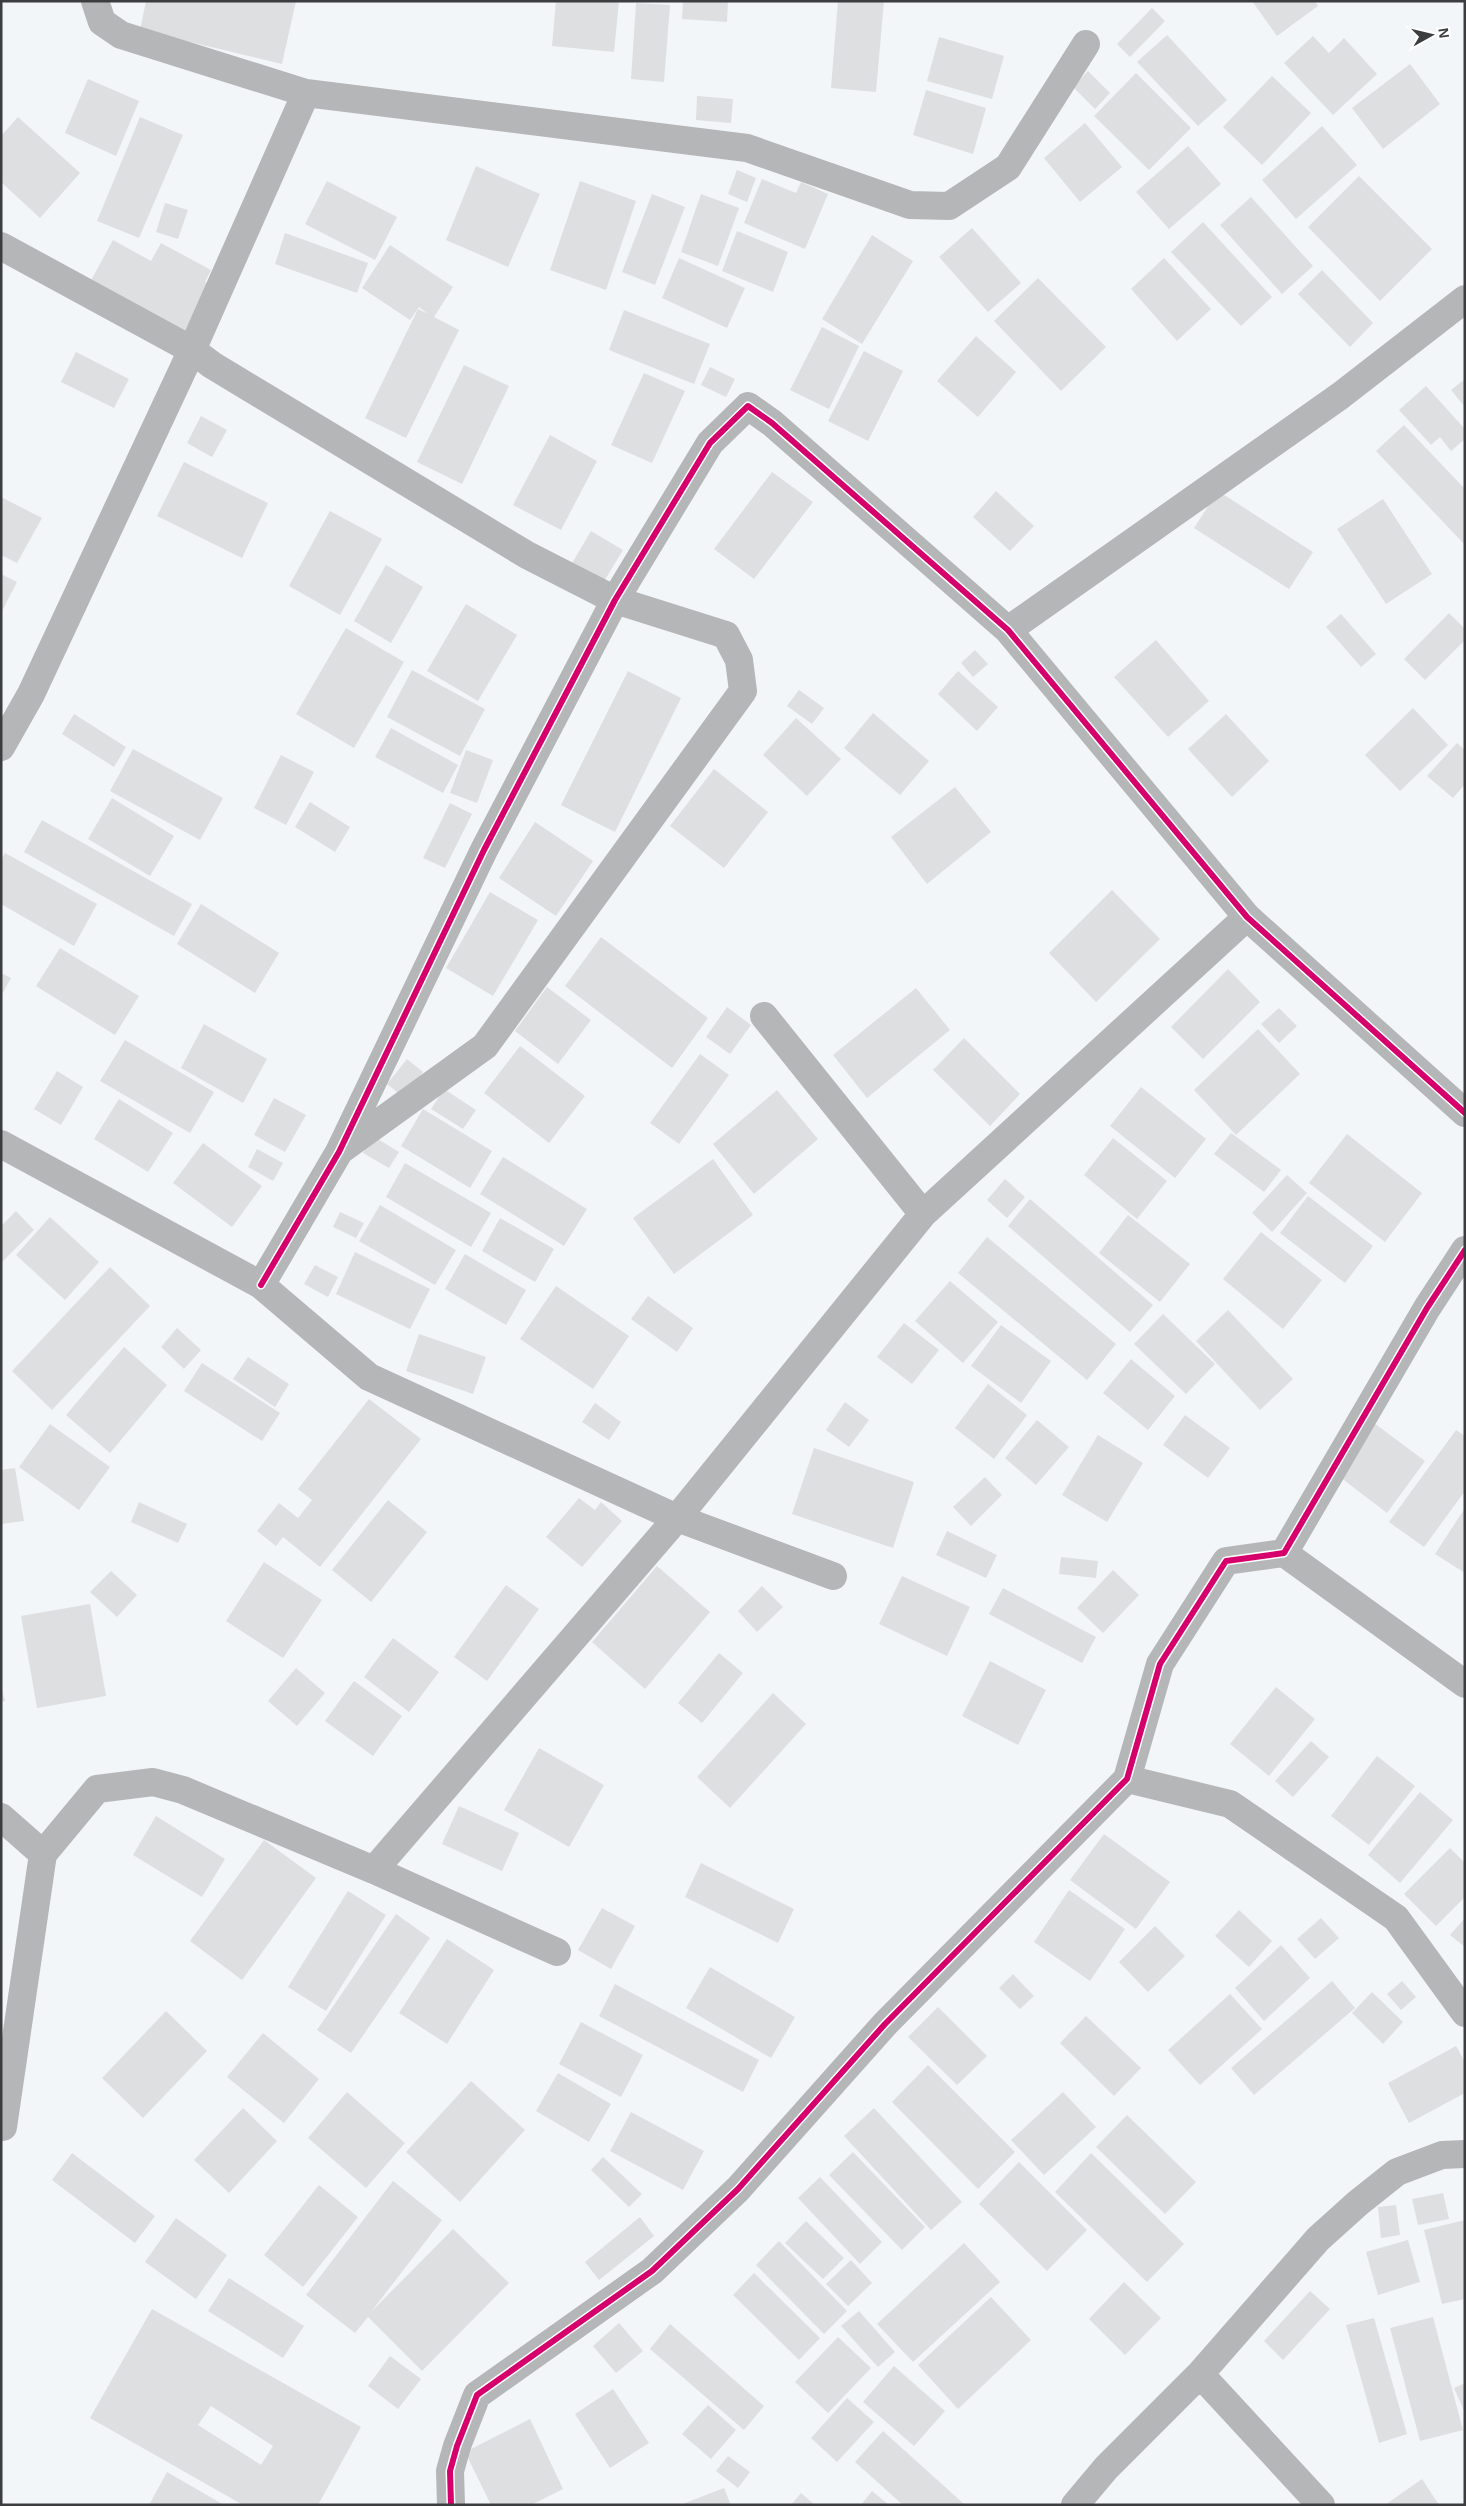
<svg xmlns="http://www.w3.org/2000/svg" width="1466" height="2506" viewBox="0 0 1466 2506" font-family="Arial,sans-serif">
  <rect width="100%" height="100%" fill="#f3f6f8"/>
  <path fill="#dddfe0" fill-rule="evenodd" d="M146 1H296L282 64 140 30Z
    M556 1H619L614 52 552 46Z
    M683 1H728L727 22 682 19Z
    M838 1H884L876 92 831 88Z
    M1252 1H1315L1318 6 1277 36Z
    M636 3 670 5 664 82 631 79Z
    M1152 8 1165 21 1130 57 1117 44Z
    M1167 35 1227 100 1198 126 1137 62Z
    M1313 36 1329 53 1344 38 1377 74 1333 115 1284 63Z
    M939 37 1004 56 992 99 927 81Z
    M1410 64 1440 104 1383 149 1352 108Z
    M1088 71 1110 93 1095 109 1073 87Z
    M1136 73 1191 128 1149 170 1094 116Z
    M1272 76 1311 113 1262 165 1223 127Z
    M88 79 139 101 116 156 65 133Z
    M926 90 986 108 973 154 913 135Z
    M697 96 733 99 731 123 696 120Z
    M18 117 80 173 40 218 1 182V136Z
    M140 117 183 135 139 238 97 221Z
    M1085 123 1122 167 1080 202 1044 158Z
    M1322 126 1357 165 1296 219 1262 180Z
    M1188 146 1221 184 1169 229 1136 192Z
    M476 166 540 194 508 267 446 240Z
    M737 170 756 178 747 202 728 194Z
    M1359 176 1432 249 1380 301 1308 227Z
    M762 179 796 193 801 182 828 194 805 249 744 223Z
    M327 181 397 217 375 260 305 224Z
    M580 181 636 201 606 290 550 270Z
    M652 194 685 207 655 285 622 272Z
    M701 194 739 208 718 266 681 252Z
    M1251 197 1313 266 1282 294 1220 225Z
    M165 203 188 210 178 239 156 232Z
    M1203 222 1272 297 1241 326 1171 252Z
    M972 228 1021 283 988 312 939 257Z
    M737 231 788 252 773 292 722 271Z
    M285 233 368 263 357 293 275 264Z
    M872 235 913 261 862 344 822 319Z
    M113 240 151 261 161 243 211 270 205 282 212 285 185 334 90 282Z
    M390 245 453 287 434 317 459 330 406 438 365 418 418 309 428 314 419 307 410 320 362 288Z
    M679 258 745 288 727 328 662 298Z
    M1164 258 1211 309 1177 341 1131 289Z
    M1322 270 1373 323 1350 347 1298 294Z
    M1038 278 1106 347 1061 391 994 321Z
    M624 310 710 344 694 384 609 350Z
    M822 327 859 346 829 409 790 390Z
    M976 336 1016 372 978 417 937 381Z
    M864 351 903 371 868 441 828 421Z
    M76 352 129 379 114 408 61 382Z
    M464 365 509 386 462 484 417 462Z
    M710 367 735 379 726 397 701 385Z
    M644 373 685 391 652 463 611 445Z
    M1465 379V407L1451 390Z
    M1426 386 1465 429V439L1451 451 1440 437 1431 445 1399 410Z
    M201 416 227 430 212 457 187 443Z
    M1404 425 1465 489 1464 544 1376 451Z
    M550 435 597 461 561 530 513 505Z
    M184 462 268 503 242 558 157 516Z
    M772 472 813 502 754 579 714 549Z
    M996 491 1034 526 1010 551 973 517Z
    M1218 491 1313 552 1289 589 1194 528Z
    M1 497 42 518 17 563 1 555Z
    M1383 499 1432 574 1386 604 1337 529Z
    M330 511 382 539 340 615 289 586Z
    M591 531 623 550 603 583 571 565Z
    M386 565 423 587 391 643 354 621Z
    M1 574 17 582 1 613Z
    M466 604 517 635 478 701 427 671Z
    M1449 613 1465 629V640L1425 680 1404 659Z
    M1341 614 1376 654 1361 667 1326 627Z
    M346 628 404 662 354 748 296 714Z
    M1156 640 1209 701 1168 737 1114 677Z
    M975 650 988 664 973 677 961 663Z
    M412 670 485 709 460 756 387 717Z
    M628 671 681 698 615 832 561 805Z
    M958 671 998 707 977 731 938 694Z
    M799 690 824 708 812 724 787 706Z
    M1413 708 1448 745 1400 791 1365 755Z
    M873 713 929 761 900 795 844 748Z
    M74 714 126 747 114 767 62 734Z
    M1226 714 1269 761 1232 797 1188 749Z
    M796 718 841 759 807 796 763 755Z
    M391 728 458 765 443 793 375 757Z
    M1457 743 1465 750V784L1453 798 1427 776Z
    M133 749 223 798 200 840 110 791Z
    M466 750 493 760 477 803 450 793Z
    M281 755 314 772 286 825 254 808Z
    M714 769 768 812 724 868 670 826Z
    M955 787 991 832 927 884 891 837Z
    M112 798 174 836 150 876 88 839Z
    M310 802 350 827 335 852 295 827Z
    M450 803 472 814 445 868 423 858Z
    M42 820 192 904 174 936 24 852Z
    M535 822 593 861 556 916 499 878Z
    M5 853 97 904 74 946 1 904V860Z
    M1112 890 1160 939 1096 1002 1049 953Z
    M490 892 538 920 493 996 446 968Z
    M201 904 279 953 255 993 177 944Z
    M601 937 708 1018 672 1068 565 986Z
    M60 948 139 996 115 1035 36 986Z
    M1228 969 1260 1002 1203 1059 1171 1027Z
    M1 973 11 978 1 996Z
    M547 987 591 1020 558 1064 515 1031Z
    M916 988 950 1030 867 1098 833 1055Z
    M727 1007 751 1025 730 1054 706 1037Z
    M1279 1008 1297 1026 1279 1043 1261 1024Z
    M204 1024 267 1059 243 1103 181 1068Z
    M1258 1029 1300 1074 1236 1135 1194 1090Z
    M964 1038 1020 1094 990 1126 933 1070Z
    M125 1040 214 1092 190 1133 100 1081Z
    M520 1046 585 1096 549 1143 484 1093Z
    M700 1054 729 1075 679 1144 650 1123Z
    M407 1059 423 1072 403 1097 387 1084Z
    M57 1071 83 1087 61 1125 34 1109Z
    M1141 1087 1206 1139 1175 1178 1110 1126Z
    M444 1089 476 1110 463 1129 431 1109Z
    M777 1090 818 1139 754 1194 713 1144Z
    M274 1098 306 1115 285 1152 254 1135Z
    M119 1099 173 1133 148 1172 94 1139Z
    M423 1109 492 1151 470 1188 401 1146Z
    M1231 1133 1281 1170 1264 1192 1214 1154Z
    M1347 1134 1422 1193 1385 1242 1309 1183Z
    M373 1136 399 1152 389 1168 363 1153Z
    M1113 1138 1167 1181 1137 1219 1084 1175Z
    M203 1143 262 1186 232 1227 173 1183Z
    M257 1149 283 1163 273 1181 248 1167Z
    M503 1157 587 1209 564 1246 480 1194Z
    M713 1159 753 1215 674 1274 633 1218Z
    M405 1163 491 1213 471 1247 386 1197Z
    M1287 1175 1307 1193 1272 1232 1252 1213Z
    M1005 1179 1025 1197 1007 1218 987 1200Z
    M1308 1196 1373 1246 1345 1283 1280 1233Z
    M1030 1199 1153 1305 1130 1332 1008 1226Z
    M380 1205 456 1250 435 1285 359 1241Z
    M16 1211 34 1230 1 1263V1226Z
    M340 1212 364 1223 356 1238 333 1227Z
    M1128 1215 1190 1264 1160 1302 1099 1253Z
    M50 1217 99 1262 65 1300 16 1255Z
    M500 1218 554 1249 535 1282 482 1251Z
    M1261 1232 1322 1280 1283 1329 1223 1279Z
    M987 1237 1116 1344 1087 1380 958 1273Z
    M355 1252 430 1289 410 1329 336 1294Z
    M465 1254 526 1290 506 1325 445 1289Z
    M315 1265 338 1277 328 1297 304 1284Z
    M110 1267 150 1306 52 1410 12 1371Z
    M950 1281 998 1322 963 1363 915 1321Z
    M556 1286 629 1336 593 1389 520 1339Z
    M648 1296 693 1328 677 1352 631 1319Z
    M1228 1310 1293 1379 1260 1410 1196 1341Z
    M1163 1314 1215 1364 1186 1394 1134 1344Z
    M904 1323 939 1350 912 1384 877 1357Z
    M1001 1325 1051 1361 1021 1403 971 1366Z
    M177 1328 201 1350 184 1369 161 1347Z
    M419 1334 486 1357 473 1394 406 1371Z
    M124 1347 167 1385 110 1453 66 1415Z
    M248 1357 289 1384 275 1407 233 1379Z
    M1131 1359 1175 1396 1148 1430 1103 1393Z
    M202 1363 280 1413 262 1441 184 1391Z
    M988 1384 1027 1415 994 1459 955 1428Z
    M369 1399 421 1439 320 1567 283 1537 276 1546 257 1531 279 1503 298 1518 312 1500 298 1489Z
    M845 1402 869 1420 849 1447 826 1430Z
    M595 1403 621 1422 609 1440 582 1422Z
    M1185 1415 1230 1448 1208 1478 1163 1445Z
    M1037 1420 1069 1447 1036 1485 1005 1458Z
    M1370 1420 1425 1461 1387 1513 1332 1471Z
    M50 1424 110 1467 79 1510 19 1467Z
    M1456 1430 1465 1436V1491L1424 1547 1389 1522Z
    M1098 1435 1143 1463 1107 1522 1062 1495Z
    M814 1448 914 1482 893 1548 792 1514Z
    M15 1468 24 1521 1 1524V1470Z
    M985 1477 1002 1495 971 1526 953 1507Z
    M579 1498 595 1510 601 1502 622 1521 582 1567 546 1537Z
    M388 1500 427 1532 371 1602 332 1570Z
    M139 1502 187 1524 178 1543 131 1522Z
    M1465 1508V1573L1435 1554Z
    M947 1531 997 1555 986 1578 936 1555Z
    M1061 1557 1098 1561 1096 1578 1059 1574Z
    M264 1562 322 1600 283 1658 226 1621Z
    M657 1566 710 1612 645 1689 592 1642Z
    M1113 1570 1139 1595 1103 1633 1077 1608Z
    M111 1571 137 1595 117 1617 90 1592Z
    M902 1576 970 1607 947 1656 879 1624Z
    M506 1585 539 1609 487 1681 454 1657Z
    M762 1586 783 1607 757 1632 738 1611Z
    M1003 1588 1096 1637 1082 1663 989 1614Z
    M90 1604 106 1696 37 1708 21 1616Z
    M393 1638 439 1672 409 1712 364 1677Z
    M719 1653 743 1673 702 1723 678 1703Z
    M990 1661 1046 1690 1018 1745 962 1716Z
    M296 1668 325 1693 297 1726 268 1701Z
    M354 1681 402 1716 373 1756 325 1721Z
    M1 1686 5 1701 1 1702Z
    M1276 1687 1315 1719 1269 1776 1230 1744Z
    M773 1693 806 1724 730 1808 697 1777Z
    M1311 1741 1329 1757 1293 1797 1275 1781Z
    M539 1748 604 1785 569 1847 504 1810Z
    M1377 1756 1415 1786 1369 1845 1331 1816Z
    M1420 1792 1453 1820 1400 1883 1368 1855Z
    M459 1806 519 1833 502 1871 442 1844Z
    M156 1816 225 1859 202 1897 133 1855Z
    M1104 1834 1170 1882 1136 1929 1070 1880Z
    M264 1840 316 1878 242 1980 190 1941Z
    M1450 1848 1465 1863V1897L1436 1926 1404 1894Z
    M701 1863 794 1909 778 1943 685 1897Z
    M1069 1890 1125 1929 1090 1981 1034 1942Z
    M348 1891 386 1915 326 2011 288 1987Z
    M602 1908 635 1926 611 1969 578 1950Z
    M1239 1910 1272 1941 1249 1967 1215 1936Z
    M396 1914 430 1938 351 2053 317 2030Z
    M1321 1918 1339 1938 1315 1959 1297 1939Z
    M1465 1918V1947L1450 1935Z
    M1155 1926 1185 1956 1148 1992 1119 1962Z
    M447 1939 494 1970 447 2044 399 2013Z
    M1281 1945 1310 1978 1264 2021 1235 1988Z
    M710 1967 795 2017 771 2058 686 2008Z
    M1013 1974 1034 1996 1020 2009 999 1988Z
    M1332 1981 1355 2008 1254 2095 1231 2068Z
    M1402 1981 1416 1997 1401 2010 1387 1994Z
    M615 1984 759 2060 743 2092 599 2016Z
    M1372 1992 1403 2022 1383 2044 1352 2013Z
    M1230 1994 1262 2029 1200 2085 1168 2050Z
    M938 2007 987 2056 957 2085 908 2037Z
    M166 2011 207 2051 143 2118 102 2078Z
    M1086 2016 1141 2068 1114 2096 1060 2043Z
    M581 2022 643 2055 621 2097 559 2064Z
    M263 2033 319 2079 284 2123 227 2077Z
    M1456 2046 1465 2062V2093L1409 2123 1388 2083Z
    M928 2065 1015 2152 978 2189 892 2102Z
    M558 2073 611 2104 589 2142 536 2111Z
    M471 2081 525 2130 460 2202 406 2152Z
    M347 2092 405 2143 366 2188 308 2138Z
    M1063 2092 1096 2127 1044 2175 1011 2140Z
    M243 2108 277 2141 229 2193 194 2160Z
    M874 2108 962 2202 931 2230 844 2136Z
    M631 2112 704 2151 683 2190 610 2151Z
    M1127 2115 1196 2182 1165 2214 1096 2147Z
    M853 2152 925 2227 902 2250 829 2175Z
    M72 2153 155 2216 135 2243 52 2180Z
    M1091 2153 1184 2244 1147 2282 1055 2192Z
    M603 2157 642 2194 629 2207 591 2170Z
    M1019 2162 1087 2230 1047 2271 979 2204Z
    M820 2177 882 2242 860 2264 798 2198Z
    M393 2181 442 2220 371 2312 453 2229 509 2283 422 2371 368 2317 355 2333 306 2295Z
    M319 2185 358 2217 303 2287 264 2255Z
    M1443 2193 1449 2219 1418 2225 1412 2199Z
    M1396 2205 1400 2235 1381 2238 1378 2207Z
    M640 2217 654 2236 599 2280 585 2262Z
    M176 2218 227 2255 196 2299 145 2262Z
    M1465 2220V2299L1442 2304 1424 2230Z
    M806 2221 844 2258 823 2279 785 2243Z
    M1408 2240 1420 2282 1378 2295 1366 2252Z
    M779 2241 847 2311 824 2334 756 2265Z
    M964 2243 1000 2282 913 2362 877 2324Z
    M851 2260 872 2283 848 2306 826 2284Z
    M754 2273 820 2338 799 2360 733 2295Z
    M229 2278 304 2326 283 2358 208 2311Z
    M1124 2282 1161 2318 1125 2355 1089 2319Z
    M1310 2291 1330 2309 1283 2360 1264 2341Z
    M991 2297 1031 2340 958 2409 918 2365Z
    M152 2309 361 2427 318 2505H243L90 2418ZM211 2406 273 2446 261 2465 198 2425Z
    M859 2311 895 2352 878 2367 841 2326Z
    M1433 2317 1463 2430 1420 2441 1390 2328Z
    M1374 2318 1407 2434 1379 2443 1346 2325Z
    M619 2323 643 2351 616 2373 593 2346Z
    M670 2324 764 2406 744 2430 650 2349Z
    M838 2337 871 2368 828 2413 795 2382Z
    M390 2356 421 2379 398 2409 368 2386Z
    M894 2366 945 2411 914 2446 863 2402Z
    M1465 2383V2413L1454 2388Z
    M613 2389 649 2443 610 2468 575 2414Z
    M847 2398 874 2422 837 2462 811 2438Z
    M708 2405 736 2430 711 2459 682 2434Z
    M530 2419 563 2489 531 2505H491L465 2452Z
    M883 2431 965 2505H903L855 2462Z
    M728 2456 750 2472 738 2488 716 2471Z
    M167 2472 224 2505H149Z
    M1422 2479 1439 2505H1385Z
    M724 2488 731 2505H686L685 2503Z
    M872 2491 889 2505H861Z
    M801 2493 815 2505H791Z"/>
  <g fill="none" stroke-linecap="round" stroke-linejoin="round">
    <path stroke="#b5b6b7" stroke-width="28" d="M95 1 102 22 121 35 306 93 747 148 910 205 949 206 1008 167 1086 44
      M1 246 192 350 212 365 527 555 615 600 726 635 739 660 743 691 485 1046 341 1150
      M1008 630 1340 396 1465 299
      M1 747 31 694 192 350 306 93
      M764 1016 923 1214
      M1 1144 261 1285 369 1377 677 1518 833 1576
      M261 1285 339 1152 484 850 615 600 710 443 748 406 772 423 1008 630 1247 917 1465 1113
      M1284 1553 1465 1684
      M1127 1779 1230 1804 1396 1918 1465 2013
      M1 1817 43 1854
      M374 1870 677 1518 923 1214 1247 917
      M3 2127 43 1854 97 1789 153 1782 183 1790 374 1870 557 1952
      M1200 2374 1321 2505
      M451 2505 450 2471 457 2446 477 2395 652 2271 738 2189 885 2024 1127 1779 1160 1664 1226 1561 1284 1553 1427 1308 1465 1250
      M1075 2505 1106 2468 1200 2374 1318 2239 1358 2203 1397 2172 1442 2155 1465 2154"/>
    <defs>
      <path id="cycleway" d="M261 1285 339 1152 484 850 615 600 710 443 748 406 772 423 1008 630 1247 917 1465 1113
        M451 2505 450 2471 457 2446 477 2395 652 2271 738 2189 885 2024 1127 1779 1160 1664 1226 1561 1284 1553 1427 1308 1465 1250"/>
    </defs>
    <use href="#cycleway" stroke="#fff" stroke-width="9"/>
    <use href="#cycleway" stroke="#d6006c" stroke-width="6"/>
  </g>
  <rect width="1466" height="2506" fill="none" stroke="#3b3d3e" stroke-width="5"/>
  <g transform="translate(1431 35) rotate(82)" stroke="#ffffff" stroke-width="4" paint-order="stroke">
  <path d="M0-4L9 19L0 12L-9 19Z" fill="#3b3d3e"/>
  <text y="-8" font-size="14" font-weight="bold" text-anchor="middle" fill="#3b3d3e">N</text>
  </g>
</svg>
